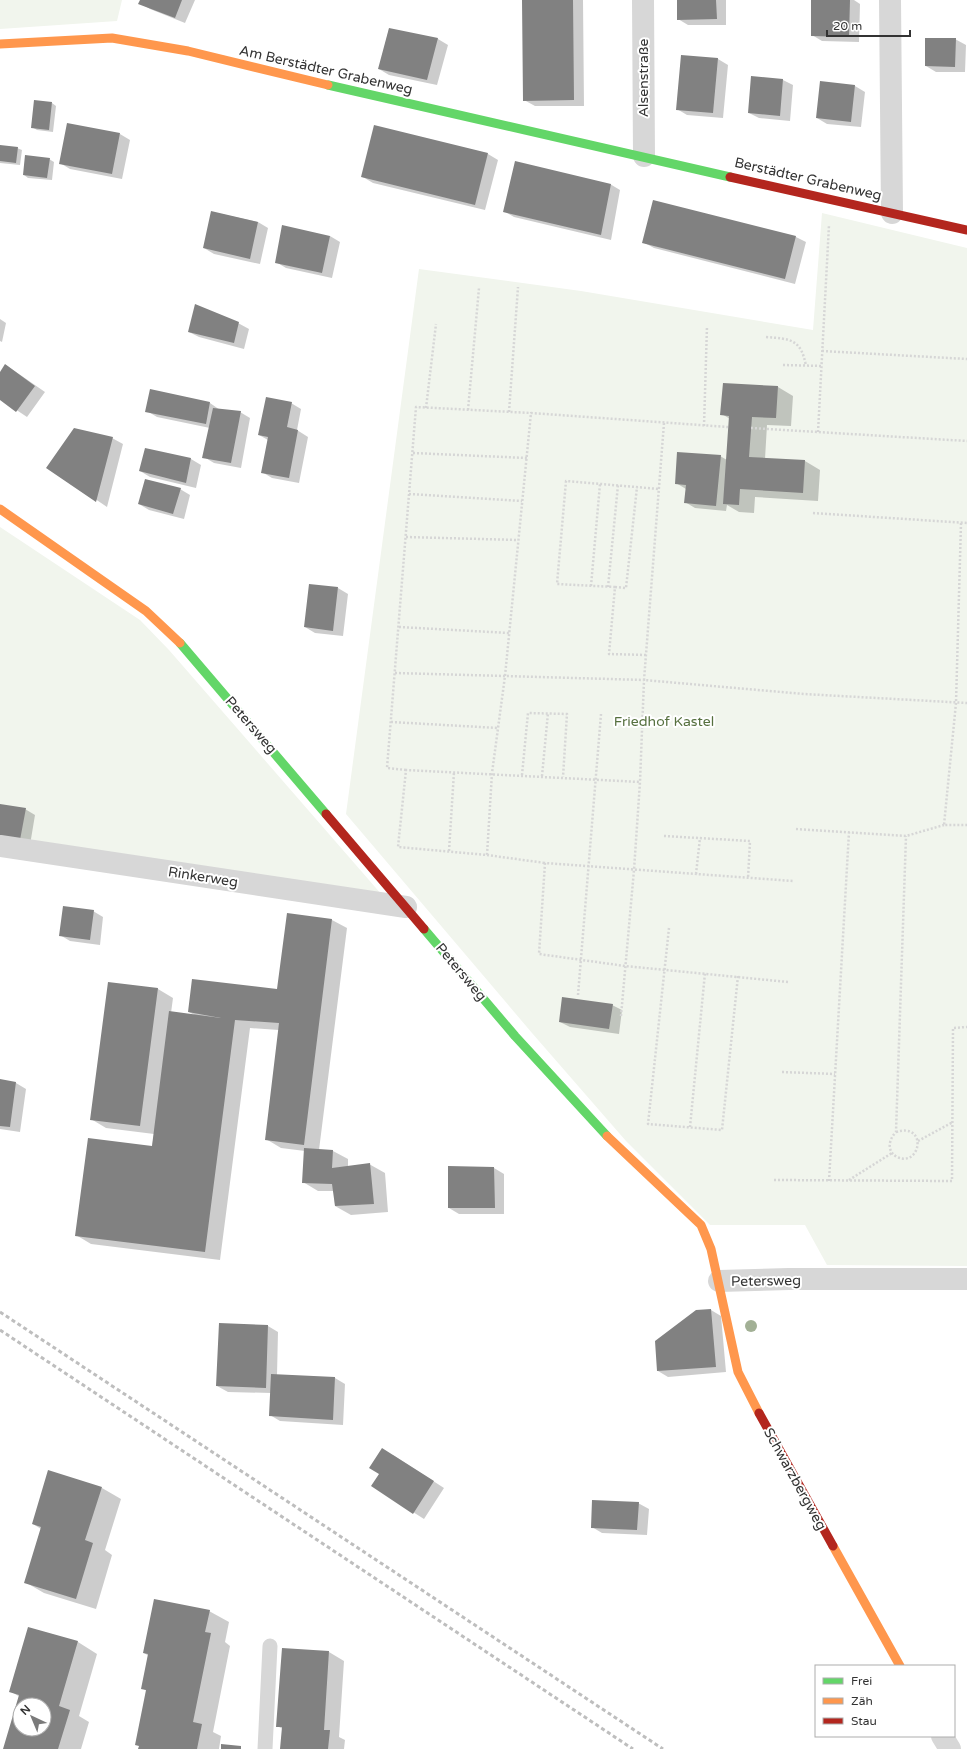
<svg xmlns="http://www.w3.org/2000/svg" width="967" height="1749" viewBox="0 0 967 1749" font-family="'Varela Round',sans-serif">
  <rect width="100%" height="100%" fill="#fff"/>
  <path fill="#f1f5ed" d="M0 0H122L117 21 0 29Z
    M822 213 967 248V1266L827 1265 805 1225H710L626 1141 532 1033 346 814 419 269 581 291 813 330Z
    M0 527 140 620 169 650 382 895 0 851Z"/>
  <path fill="#0003" fill-rule="evenodd" d="M141 0H195L185 23 150 9 140 3Z
    M523 0H583L584 106H535L524 100Z
    M678 0H726V25H688L678 19Z
    M812 0H854L860 4 859 42 822 41 812 35Z
    M389 29 438 39 448 45 437 85 389 75 379 69Z
    M955 39 966 45 965 72H936L926 66Z
    M682 56 718 59 728 65 723 118 687 115 677 109Z
    M752 77 783 80 793 85 790 121 759 118 749 113Z
    M821 82 855 86 865 92 861 127 827 124 817 118Z
    M52 103 56 106 53 132 37 130 32 127Z
    M120 134 130 140 122 179 70 169 60 163Z
    M0 146 17 148 22 150 20 165 0 163Z
    M488 154 498 160 485 210 373 183 363 177Z
    M49 159 54 162 52 180 28 178 24 175Z
    M610 184 620 190 611 240 514 217 504 211Z
    M212 212 258 222 268 228 260 264 214 254 204 248Z
    M330 236 340 242 332 278 286 268 276 262Z
    M796 237 806 242 795 284 654 248 643 242Z
    M0 319 6 323 2 342 0 341Z
    M238 323 249 329 244 349 199 337 189 332Z
    M6 365 45 392 27 417 0 399V373Z
    M724 384 778 387 793 396 791 426 767 425 765 459 805 461 820 470 818 501 755 497 754 513 739 512 727 505 726 511 695 508 685 502 686 489 676 483 720 456 727 460 730 419 722 414Z
    M151 391 210 403 220 410 240 412 250 418 241 468 214 463 204 457 210 428 157 417 147 411Z
    M291 403 301 409 297 430 308 437 299 483 272 478 262 472 268 440 259 435Z
    M112 438 123 444 107 507 48 467Z
    M146 449 191 459 201 465 196 488 150 477 140 471Z
    M180 489 190 495 184 519 149 510 139 504Z
    M338 588 348 594 343 636 315 633 305 627Z
    M0 805 25 809 35 815 30 845 0 840Z
    M93 911 103 917 100 945 70 941 60 935Z
    M288 914 332 920 347 928 319 1150 333 1151 348 1159V1167L369 1164 385 1173 388 1212 351 1215 335 1206 334 1191H318L303 1182 305 1151 281 1148 266 1139 279 1030 250 1028 220 1260 91 1244 76 1235 152 1147 154 1134 106 1128 91 1119 109 983 158 989 173 998 171 1013 196 1016 189 1012 278 990Z
    M612 1005 622 1010 619 1034 570 1027 560 1022Z
    M0 1080 16 1083 26 1089 20 1132 0 1129Z
    M449 1167 494 1168 504 1174V1214H459L449 1208Z
    M711 1310 721 1316 726 1372 668 1377 658 1371Z
    M220 1324 268 1326 278 1332 277 1375 335 1378 345 1384 343 1425 280 1421 270 1415 271 1393 228 1392 217 1386Z
    M393 1455 444 1488 424 1519 372 1486Z
    M102 1488 121 1499 105 1550 112 1555 96 1609 44 1593 25 1582 41 1529 33 1524Z
    M638 1503 649 1509 647 1535 602 1533 592 1527Z
    M209 1611 229 1622 225 1642 230 1646 213 1732 221 1736 219 1749H139L147 1691 142 1688 149 1656 144 1653Z
    M29 1628 78 1642 97 1654 79 1716 89 1722 81 1749H4L20 1697 10 1691ZM20 1705H44V1729H20Z
    M329 1652 344 1661 339 1737 345 1740 344 1749H281L283 1729 277 1726Z"/>
  <path fill="#818181" fill-rule="evenodd" d="M140 0H182L175 18 138 4Z
    M522 0H573L574 100 523 101Z
    M677 0H716L717 19 677 20Z
    M811 0H850L849 37 811 36Z
    M389 28 438 38 427 80 378 69Z
    M925 38H956L955 67 925 66Z
    M681 55 718 58 713 113 676 110Z
    M751 76 783 79 780 116 748 113Z
    M820 81 855 85 851 122 816 118Z
    M34 100 52 102 49 130 31 128Z
    M67 123 120 133 112 174 59 164Z
    M374 125 488 153 475 205 361 177Z
    M0 145 18 147 16 163 0 161Z
    M25 155 50 158 47 178 23 175Z
    M515 161 611 184 601 235 503 212Z
    M653 200 796 236 785 279 642 243Z
    M211 211 258 222 250 259 203 248Z
    M282 225 330 236 322 273 275 263Z
    M195 304 239 322 234 343 188 332Z
    M5 364 35 386 16 412 0 400V372Z
    M723 383 778 386 776 418 752 417 749 457 805 460 803 493 740 489 739 505 723 504 729 416 720 415Z
    M150 389 210 402 206 424 145 412Z
    M266 397 292 402 287 427 298 430 289 478 261 473 268 437 258 435Z
    M213 408 241 411 231 463 202 458Z
    M74 428 113 437 96 502 46 468Z
    M145 448 191 458 186 483 139 471Z
    M677 452 721 455 716 506 684 503 686 485 675 484Z
    M145 479 181 488 173 514 138 504Z
    M309 584 338 587 333 631 304 627Z
    M0 804 26 808 20 840 0 837Z
    M63 906 94 910 90 940 59 936Z
    M287 913 332 919 304 1145 265 1140 279 1023 235 1020 205 1252 75 1236 88 1138 152 1146 169 1011 221 1018 188 1012 192 979 277 989Z
    M108 982 158 988 140 1126 90 1120Z
    M562 997 613 1004 609 1029 559 1022Z
    M0 1079 16 1082 10 1127 0 1126Z
    M304 1148 333 1150 332 1168 370 1163 374 1204 335 1206 332 1184 302 1183Z
    M448 1166 494 1167 495 1208H448Z
    M711 1309 716 1367 657 1371 655 1341 696 1310Z
    M219 1323 268 1325 266 1388 216 1386Z
    M271 1374 335 1377 333 1420 269 1416Z
    M382 1448 434 1481 413 1514 371 1486 379 1474 369 1468Z
    M48 1470 102 1487 85 1540 93 1543 76 1599 24 1583 41 1527 32 1524Z
    M592 1500 639 1502 637 1530 591 1528Z
    M154 1599 210 1610 205 1632 211 1633 193 1722 202 1724 197 1749H138L139 1746 135 1745 146 1690 141 1689 148 1654 143 1653Z
    M28 1627 78 1641 59 1706 70 1710 58 1749H3L19 1695 9 1692ZM20 1705H44V1729H20Z
    M282 1648 329 1651 324 1730H330L328 1749H280L282 1727H276Z
    M221 1744 241 1746V1749H221Z"/>
  <g fill="none" stroke-linecap="round" stroke-linejoin="round">
    <path stroke="#d6d6d6" stroke-width="2.5" stroke-dasharray="2 2" stroke-linecap="butt" d="M766 337C791 339 801 339 806 366
      M822 351 967 359
      M783 365 822 366
      M426 408 436 324
      M468 410 479 288
      M509 412 518 287
      M664 423 644 680 804 694 967 703
      M704 426 707 326
      M751 428 967 441
      M818 432 829 225
      M413 453 527 458
      M409 494 522 501
      M813 513 967 523
      M961 523 956 703 944 825H967
      M406 537 518 540
      M591 586 600 484
      M608 587 618 485
      M615 587 626 588 637 487
      M399 627 509 633
      M646 655 609 654 615 587 557 584 566 481 659 489
      M395 673 505 676 492 773 487 855 398 847 406 770 640 782
      M391 722 498 728
      M406 770 387 768 416 407 531 413
      M522 775 528 713 567 714 563 777
      M542 776 548 713
      M796 829 906 836 944 825
      M664 836 750 841 748 878
      M449 851 454 772
      M487 855 545 863
      M696 874 700 838
      M669 928 648 1124 722 1130 738 976
      M788 982 625 966 539 954 545 863 793 881
      M578 995 601 714
      M621 1016 634 870 640 782 644 680 505 676 531 413 728 427
      M782 1072 835 1074
      M690 1127 705 973
      M896 1132C928 1122 921 1168 897 1157 886 1151 889 1139 896 1132L906 836
      M918 1141 953 1122
      M774 1180 952 1181 953 1028 967 1027
      M849 1180 892 1153
      M829 1181 849 832"/>
    <path stroke="#d7d7d7" stroke-width="15" d="M265 1749 270 1646"/>
    <path stroke="#d7d7d7" stroke-width="22" d="M643 0 644 156
      M890 0 892 213
      M0 846 406 907
      M719 1281 789 1279H967
      M942 1736 950 1749"/>
    <path stroke="#63d668" stroke-width="9" d="M328 85 730 177
      M180 643 326 814
      M424 929 515 1036 607 1136"/>
    <path stroke="#ff974d" stroke-width="9" d="M0 44 112 38 188 51 328 85
      M0 509 146 611 180 643
      M607 1136 701 1225 711 1249 738 1372 759 1413
      M833 1546 900 1666"/>
    <path stroke="#b3261e" stroke-width="9" d="M730 177 967 230
      M326 814 424 929
      M759 1413 833 1546"/>
    <path stroke="#bebebe" stroke-width="3" stroke-dasharray="4 3" stroke-linecap="butt" d="M0 1312 663 1749
      M0 1330 633 1749"/>
  </g>
  <circle fill="#a2b095" cx="751" cy="1326" r="6"/>
  <g text-anchor="middle" dominant-baseline="central" stroke-width="4" stroke-linejoin="round" paint-order="stroke">
    <g font-size="14" fill="#333" stroke="#fff">
      <text transform="translate(326 70) rotate(13)">Am Berstädter Grabenweg</text>
      <text transform="translate(643 78) rotate(-90)">Alsenstraße</text>
      <text transform="translate(808 179) rotate(13)">Berstädter Grabenweg</text>
      <text transform="translate(251 725) rotate(49)">Petersweg</text>
      <text transform="translate(203 877) rotate(9)">Rinkerweg</text>
      <text transform="translate(461 972) rotate(50)">Petersweg</text>
      <text transform="translate(766 1281) rotate(-1)">Petersweg</text>
      <text transform="translate(795 1479) rotate(61)">Schwarzbergweg</text>
    </g>
    <g font-size="14" fill="#56703f" stroke="#fff">
      <text x="664" y="721">Friedhof Kastel</text>
    </g>
  </g>
  <rect x="815" y="1665" width="140" height="72" fill="#ffffff" stroke="#adadad"/>
  <rect x="823" y="1678" width="20" height="6" fill="#63d668" stroke="#adadad"/>
  <text x="851" y="1685" font-size="12" fill="#333333">Frei</text>
  <rect x="823" y="1698" width="20" height="6" fill="#ff974d" stroke="#adadad"/>
  <text x="851" y="1705" font-size="12" fill="#333333">Zäh</text>
  <rect x="823" y="1718" width="20" height="6" fill="#b3261e" stroke="#adadad"/>
  <text x="851" y="1725" font-size="12" fill="#333333">Stau</text>
  <g transform="translate(32 1717) rotate(316)"><circle r="19" fill="#ffffff" stroke="#adadad"/>
  <path d="M0-3L7 15L0 10L-7 15Z" fill="#7a7a7a"/>
  <text y="-6" font-size="11" font-weight="bold" text-anchor="middle" fill="#333333">N</text>
  </g>
  <path d="M827 30v6h83v-6" fill="none" stroke="#333333" stroke-width="2"/>
  <text x="833" y="30" font-size="12" fill="#333333" stroke="#ffffff" stroke-width="3" paint-order="stroke">20 m</text>
</svg>
